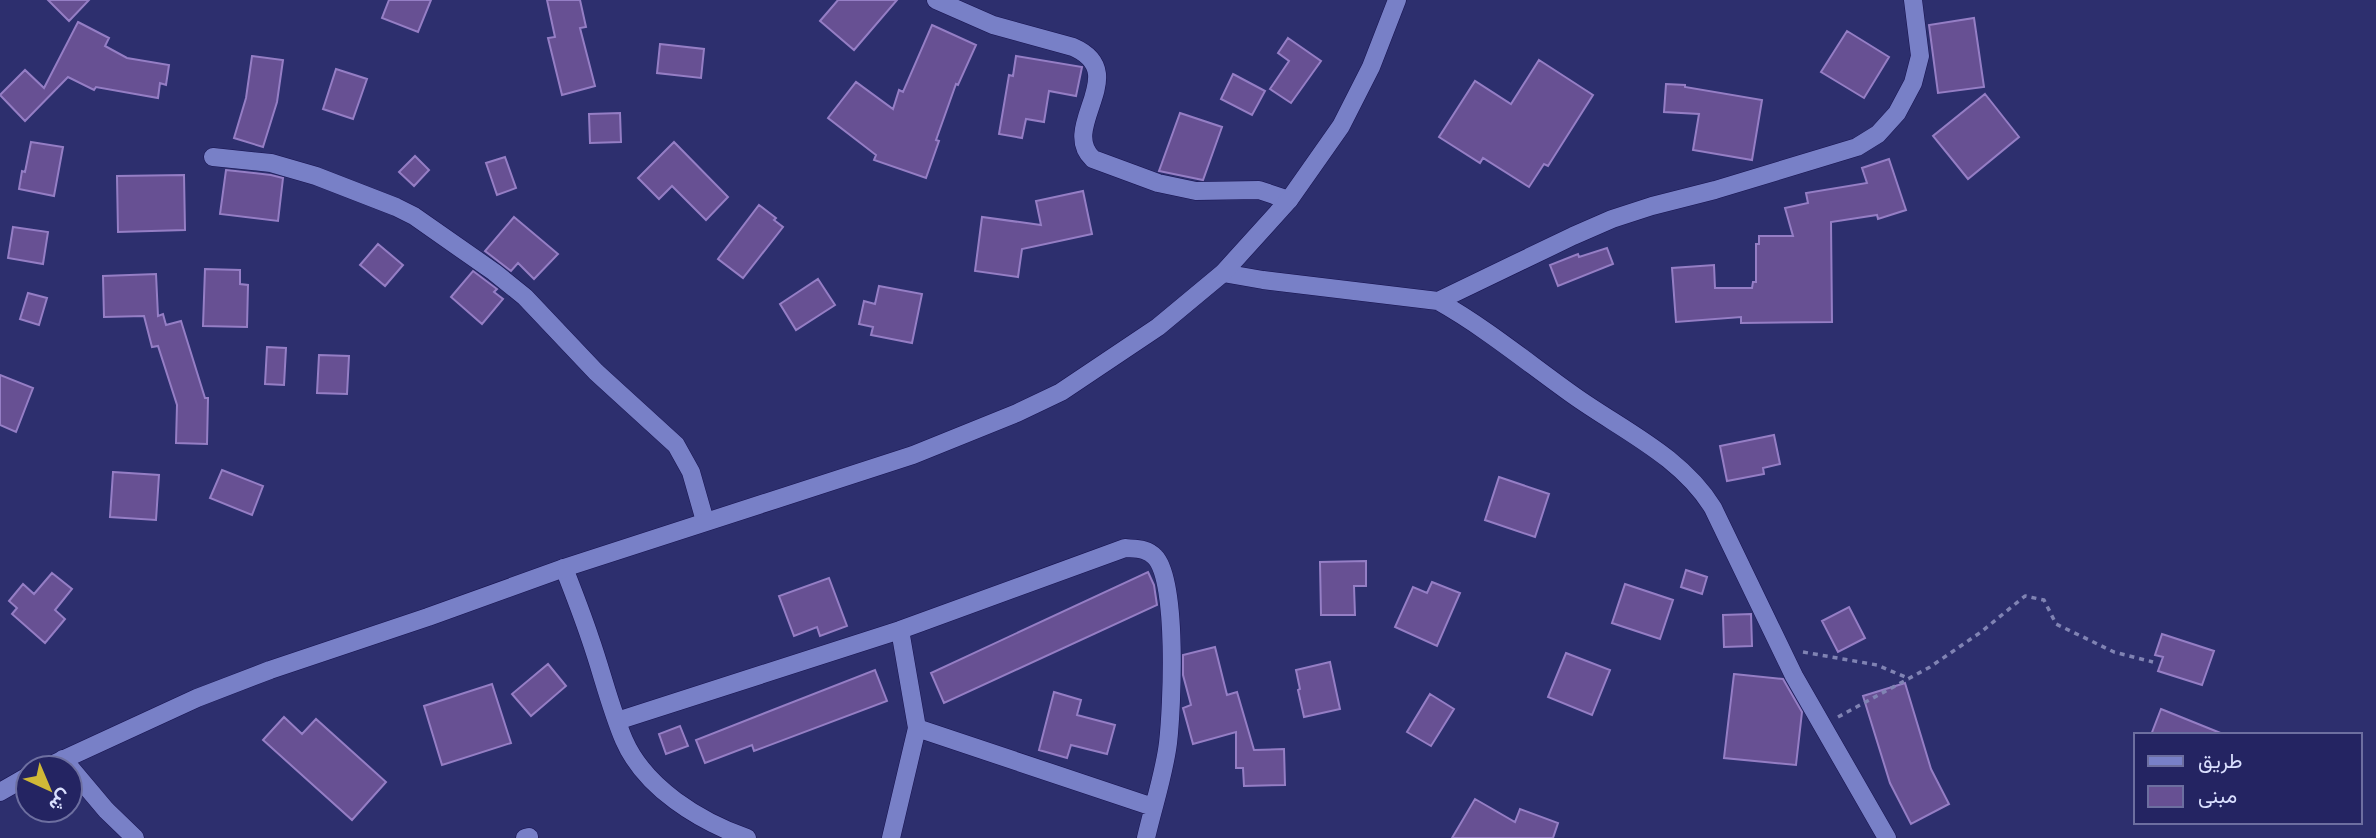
<svg xmlns="http://www.w3.org/2000/svg" width="2376" height="838" viewBox="0 0 2376 838" font-family="Ubuntu,Vazirmatn,sans-serif">
  <rect width="100%" height="100%" fill="#2d2f6e"/>
  <path fill="#675093" stroke="#957ec5" stroke-width="2" d="M48 0H89L69 21Z
    M389 0H431L418 32 382 18Z
    M547 0H580L586 27 580 28 595 86 562 95 548 38 555 37Z
    M838 0H897L854 50 820 21Z
    M1974 18 1984 87 1938 93 1929 25Z
    M78 22 109 38 105 46 127 58 169 65 166 85 160 83 158 98 96 87 94 90 68 77 25 121 0 95 25 70 44 88Z
    M932 25 976 45 958 85 956 84 936 140 939 141 926 178 874 160 876 155 828 118 856 82 893 109 899 90 903 92Z
    M1847 31 1889 57 1864 98 1821 72Z
    M1288 38 1321 61 1291 103 1270 89 1289 61 1278 53Z
    M660 44 704 49 701 78 657 73Z
    M252 56 283 60 277 102 263 147 234 138 246 98Z
    M1016 56 1082 67 1076 96 1049 91 1044 122 1026 119 1022 138 999 134 1009 75 1013 76Z
    M1539 60 1593 95 1548 166 1544 164 1529 187 1483 158 1480 163 1439 137 1475 81 1511 104Z
    M336 69 367 79 353 119 323 109Z
    M1233 74 1265 91 1252 115 1221 99Z
    M1666 84 1685 85V87L1762 100 1752 160 1693 150 1699 114 1664 112Z
    M1985 94 2019 137 1968 179 1933 136Z
    M620 113 621 142 590 143 589 114Z
    M1180 113 1222 127 1203 180 1159 171Z
    M31 142 63 147 54 196 19 189 22 171 25 172Z
    M674 142 728 197 706 220 672 186 659 199 638 178Z
    M415 156 429 170 414 186 399 172Z
    M505 157 516 188 497 195 486 163Z
    M1889 159 1906 210 1878 219 1877 215 1831 222 1832 322 1741 323V317L1676 322 1672 268 1714 265 1715 288H1752L1753 282H1756V244H1759V236H1793L1785 208 1808 203 1806 193 1867 183 1862 168Z
    M226 170 271 175 283 178 278 221 220 214Z
    M184 175 185 230 118 232 117 176Z
    M1083 191 1092 234 1022 249 1018 277 975 271 982 217 1041 225 1036 201Z
    M759 205 776 218 774 220 783 227 743 278 718 259Z
    M514 217 558 254 534 279 518 263 511 271 485 251Z
    M13 227 48 232 43 264 8 258Z
    M378 244 403 265 385 286 360 265Z
    M1607 248 1613 264 1558 286 1550 265 1578 254 1579 257Z
    M205 269 240 270V284L248 285 247 327 203 326Z
    M473 271 497 289 494 292 503 299 482 324 451 297Z
    M156 274 158 316 163 314 166 325 181 321 205 398H208L207 444 176 443 177 405 158 346 152 347 144 316 104 317 103 276Z
    M818 279 835 305 796 330 780 304Z
    M879 286 922 294 912 343 871 335 873 327 859 324 864 301 875 304Z
    M28 293 47 298 39 325 20 319Z
    M267 347 286 348 284 385 265 384Z
    M319 355 349 356 347 394 317 393Z
    M0 375 33 388 16 432 0 425Z
    M1774 435 1780 464 1763 468 1764 474 1727 481 1720 446Z
    M222 470 263 486 252 515 210 498Z
    M113 472 159 475 156 520 110 517Z
    M1499 477 1549 494 1535 537 1485 520Z
    M1366 561V586H1354L1355 615H1321L1320 562Z
    M1686 570 1707 577 1702 594 1681 587Z
    M1148 572 1154 585 1157 605 944 703 931 673Z
    M52 573 72 589 55 610 65 619 45 643 12 614 17 608 9 601 23 584 34 594Z
    M829 578 847 626 820 636 817 627 794 636 779 596Z
    M1432 582 1460 593 1437 646 1395 627 1413 587 1427 593Z
    M1625 584 1673 600 1660 639 1612 623Z
    M1849 607 1865 638 1838 652 1822 621Z
    M1751 614 1752 646 1724 647 1723 615Z
    M2162 634 2214 651 2202 685 2158 671 2163 657 2155 655Z
    M1215 647 1227 695 1237 692 1254 750 1284 749 1285 785 1244 786 1243 768H1236V732L1193 744 1183 708 1191 705 1183 675V655Z
    M1566 653 1610 670 1592 715 1548 697Z
    M1330 662 1340 709 1304 717 1298 690 1300 689 1296 670Z
    M548 664 566 686 531 716 512 694Z
    M875 670 887 701 754 751 752 745 705 763 696 740Z
    M1734 674 1783 679 1802 712 1796 765 1724 758Z
    M1905 683 1931 769 1949 804 1911 824 1890 783 1863 696Z
    M492 684 511 743 442 765 424 706Z
    M1054 692 1081 700 1077 715 1115 725 1107 754 1071 745 1067 758 1039 750Z
    M1430 694 1454 709 1431 746 1407 732Z
    M2161 709 2223 734V735H2151Z
    M284 717 302 734 316 719 386 782 352 820 263 740Z
    M680 726 688 746 666 754 659 734Z
    M1475 799 1515 822 1520 809 1558 823 1553 838H1452Z"/>
  <g fill="none" stroke-linecap="round" stroke-linejoin="round">
    <defs>
      <path id="minor" d="M936 0 993 25 1073 47C1133 73 1058 127 1093 159L1158 183 1196 191 1259 190 1289 200
        M213 157 271 163 316 176 396 207 414 216 494 272 525 297 596 372 676 445 691 472 705 521
        M1223 273 1263 280 1438 301C1486 328 1528 363 1573 395 1622 430 1681 456 1713 508L1794 676 1887 838
        M1438 301 1573 236 1612 219 1652 206 1715 190 1857 147 1878 134 1897 113 1913 83 1920 56 1913 0
        M564 568C573 591 582 614 590 638 602 672 610 707 624 740 645 788 699 821 747 838
        M617 721 900 630 1125 548C1136 549 1147 548 1155 557 1178 581 1172 708 1168 743 1164 775 1153 807 1146 838
        M917 728 1153 807
        M63 759 106 810 135 838
        M525 838 529 837
        M891 838 917 728 900 630"/>
      <path id="tertiary" d="M45 768 197 698 270 670 428 617 564 568 913 455 1017 413 1061 392 1158 327 1223 273 1289 200 1341 126 1371 67 1397 0
        M0 792 28 776"/>
    </defs>
    <use href="#minor" stroke="#181350" stroke-width="19"/>
    <use href="#tertiary" stroke="#181350" stroke-width="19"/>
    <path stroke="#8083b3" stroke-width="3.5" stroke-dasharray="5 5" stroke-linecap="butt" d="M1803 652 1877 665 1910 679
      M1838 717 1930 667 1981 632 2025 596 2044 600 2056 624 2114 652 2153 662"/>
    <use href="#minor" stroke="#7880c7" stroke-width="18"/>
    <use href="#tertiary" stroke="#7880c7" stroke-width="18"/>
  </g>
  <rect x="2134" y="733" width="228" height="91" fill="#242462" stroke="#6d6fa0" stroke-width="2"/>
  <rect x="2148" y="756" width="35" height="10" fill="#7880c7" stroke="#6d6fa0" stroke-width="2"/>
  <text x="2198" y="768" font-size="21" fill="#dadffe">طريق</text>
  <rect x="2148" y="786" width="35" height="21" fill="#675093" stroke="#6d6fa0" stroke-width="2"/>
  <text x="2198" y="803" font-size="21" fill="#dadffe">مبنى</text>
  <g transform="translate(49 789) rotate(136)"><circle r="33" fill="#242462" stroke="#6d6fa0" stroke-width="2"/>
  <path d="M0-5L12 26L0 18L-12 26Z" fill="#d0b837"/>
  <text y="-10" font-size="19" font-weight="bold" text-anchor="middle" fill="#dadffe">ش</text>
  </g>
</svg>
